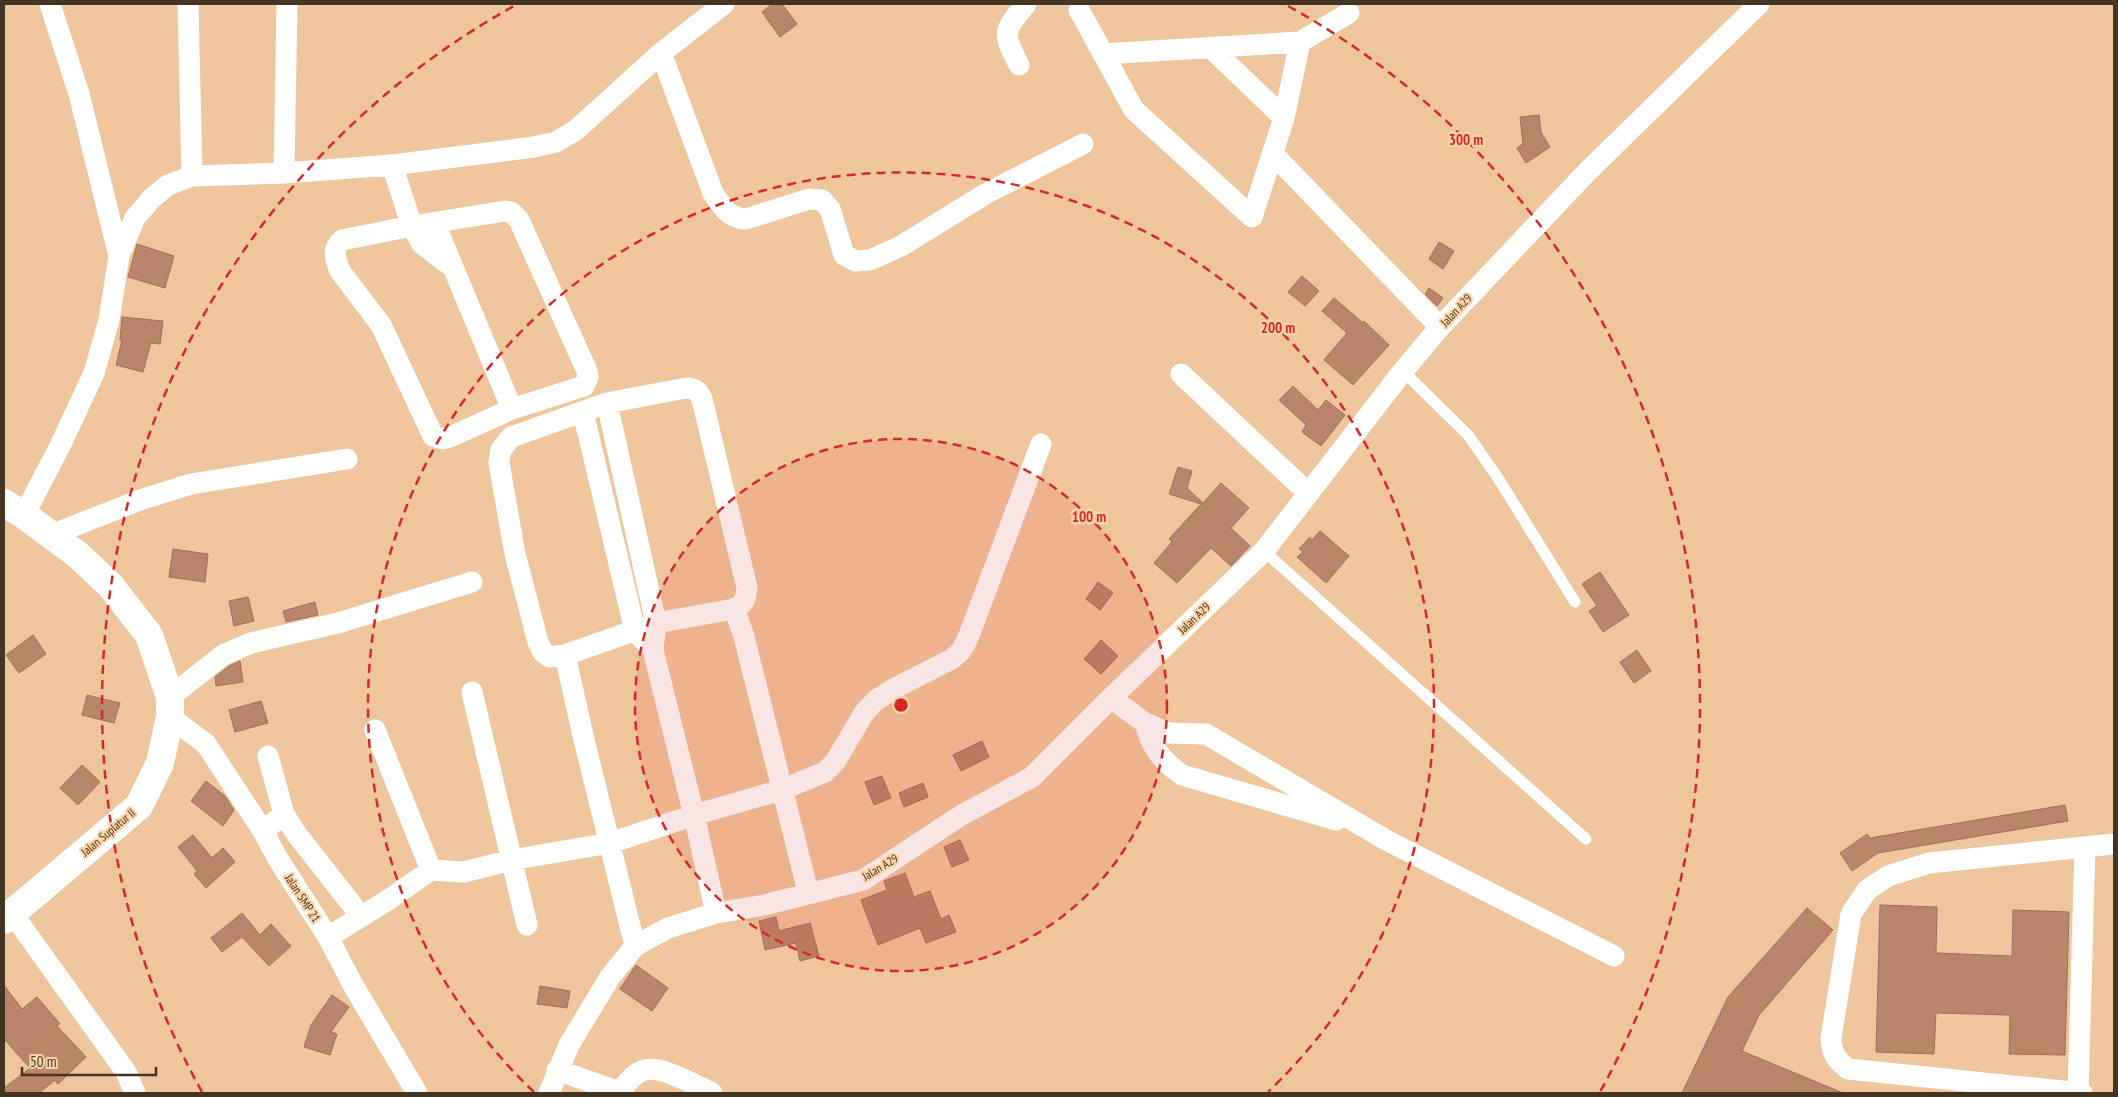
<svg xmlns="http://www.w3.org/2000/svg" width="2118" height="1097" viewBox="0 0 2118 1097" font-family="'PT Sans Narrow',sans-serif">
  <rect width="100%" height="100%" fill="#efc69b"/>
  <path fill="#b9866c" stroke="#a16f56" d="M772 4H782L797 24 780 37 762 12Z
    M1539 115 1541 132 1550 147 1526 163 1517 148 1523 144 1520 117Z
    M1439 242 1454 251 1443 269 1429 259Z
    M137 244 174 256 165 288 128 277Z
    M1302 276 1319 291 1305 306 1288 292Z
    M1429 288 1443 298 1437 306 1425 294Z
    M1334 298 1363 323 1364 321 1389 345 1353 385 1324 360 1347 333 1322 311Z
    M122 317 163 321 160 344 151 343 143 372 116 365 122 340H120Z
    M1293 386 1318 410 1326 400 1345 415 1321 446 1302 432 1306 425 1279 400Z
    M1178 467 1192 471 1187 488 1203 503 1221 483 1249 508 1231 528 1250 546 1231 566 1211 548 1177 583 1154 563 1172 542 1169 539 1201 504 1169 494Z
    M1320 531 1349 556 1326 583 1297 557 1303 552 1299 549 1310 537 1312 540Z
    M173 549 208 554 205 582 169 577Z
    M1600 572 1629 615 1603 632 1589 611 1597 606 1582 584Z
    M1098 582 1113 593 1100 610 1086 599Z
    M248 597 254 621 234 626 229 601Z
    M315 602 318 615 286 622 283 611Z
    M33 635 46 654 19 673 6 655Z
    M1101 640 1118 656 1101 674 1084 659Z
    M1637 650 1651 671 1634 683 1620 662Z
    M240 661 243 682 216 686 215 677 229 666Z
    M87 695 120 703 114 723 82 715Z
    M261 701 268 723 235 732 229 710Z
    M982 741 989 757 961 771 953 755Z
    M82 765 100 782 78 805 60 788Z
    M882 776 891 798 874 805 865 782Z
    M206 781 225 796 234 810 223 826 191 801Z
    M923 783 928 797 904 807 899 793Z
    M2065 805 2068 821 1878 853 1852 871 1840 853 1867 834 1870 838Z
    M193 835 212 858 223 848 235 862 206 888 194 874 197 871 178 847Z
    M960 840 969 860 952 867 944 847Z
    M905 873 914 897 930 891 941 919 949 915 956 932 926 943 920 928 878 945 861 900 887 890 884 881Z
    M1880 905 1937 907 1936 953 2012 956 2013 910 2069 912 2065 1055 2009 1054 2010 1015 1936 1013 1934 1054 1876 1052Z
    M1807 908 1833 930 1759 1015 1742 1051 1843 1093H1682L1728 997Z
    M242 913 260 935 271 924 291 946 269 966 242 937 222 952 211 938Z
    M776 917 779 931 810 923 819 956 800 961 796 943 765 950 759 921Z
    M636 965 668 988 652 1011 620 989Z
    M4 985 22 1009 37 997 60 1024 57 1026 86 1057 58 1084 55 1080 39 1093H4V1088L30 1068 4 1039Z
    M540 986 570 991 567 1008 537 1004Z
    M332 995 349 1007 331 1032 337 1034 330 1055 304 1047 311 1025Z"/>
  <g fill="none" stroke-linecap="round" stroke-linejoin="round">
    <path stroke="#fff" stroke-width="11" d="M1403 371 1468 435 1498 478 1575 602
      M1264 551 1586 839"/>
    <path stroke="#fff" stroke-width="21" d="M50 4 79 94 119 256
      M188 4 192 176
      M1079 10 1134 110 1252 217 1284 118 1300 42 1349 13
      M1210 47 1284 118
      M661 53 713 193C722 207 729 218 746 219L809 199 822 200 830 209 844 255 856 261 870 260 901 246 987 193 1083 144
      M1103 54 1300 42
      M1019 65C1002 32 1003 32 1026 4
      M1273 154 1440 327
      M392 165 412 226 505 211 511 212 519 220 587 371 588 377 584 386 512 409 435 224
      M284 173 287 4
      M452 267 422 244 412 226 342 240C332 249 335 259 340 271L381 325 433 436 443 439 450 437 512 409
      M1181 374 1308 493
      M607 403 656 623 653 650 694 815 716 913
      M583 412 635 631 653 650
      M24 515 60 446 94 373 109 320 119 256 135 218 152 198 168 185 192 176 284 173 392 165 534 147 556 142 576 130 661 53 724 4
      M51 535 140 500 191 484 347 459
      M565 655 656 623 734 609
      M472 692 527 925
      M170 697 223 655 251 643 338 623 472 582
      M1111 698 1145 723 1168 733 1206 734 1386 840 1614 956
      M170 717 206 744 263 831 278 859 328 937 353 985 417 1093
      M1145 723C1151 747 1161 760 1182 775L1336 820
      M375 730 431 870
      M268 756 284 814
      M263 831 284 814 295 832 360 915
      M12 913 126 1072 135 1093
      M328 937 388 900 431 870 464 872 511 860 610 843 694 815 781 790 825 772 835 762 864 713 876 700 895 688 952 659 961 651 968 638 1041 444
      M635 946 584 740 565 655 549 657 543 652 538 642 515 554 499 463 501 450 511 437 607 403 686 388C695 388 698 391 702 399L747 588C746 599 744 604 734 609L743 633 808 892
      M557 1070 622 1093
      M620 1092C638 1067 648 1064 676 1076 689 1081 700 1087 712 1093
      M549 1093 569 1045 610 977 635 946 668 928 716 913 764 905 863 880 960 816 1032 777 1111 698 1264 551 1403 371 1440 327 1587 172 1759 4
      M2078 1093 2085 847
      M2082 1093 1848 1069C1836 1060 1832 1054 1831 1038L1851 914 1867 890 1888 876 1929 863 2114 844"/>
    <path stroke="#fff" stroke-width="28" d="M4 503 24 515 78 555 110 585 149 635 170 697V717L160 763 139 806 4 920"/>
  </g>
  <circle cx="901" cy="705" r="266" fill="#d62828" fill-opacity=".12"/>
  <g fill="none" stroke="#d62828" stroke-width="2.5" stroke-dasharray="9 6">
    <circle cx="901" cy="705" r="266"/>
    <path d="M534 1092A533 533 0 1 1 1268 1092"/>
    <path d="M202 1092A799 799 0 0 1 514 6M1288 6A799 799 0 0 1 1600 1092"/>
  </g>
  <g text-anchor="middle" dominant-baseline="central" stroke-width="4.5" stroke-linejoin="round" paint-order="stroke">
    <g font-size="12" fill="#443422" stroke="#fdd3a8">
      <text transform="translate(1456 310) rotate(-47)">Jalan A29</text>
      <text transform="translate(1194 618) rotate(-44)">Jalan A29</text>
      <text transform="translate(108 832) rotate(-40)">Jalan Suplatur II</text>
      <text transform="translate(880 867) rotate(-31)">Jalan A29</text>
      <text transform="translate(303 898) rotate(57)">Jalan SMP 21</text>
    </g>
  </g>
  <circle cx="901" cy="705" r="8" fill="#d62828" stroke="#fdd3a8" stroke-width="2.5"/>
  <g font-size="15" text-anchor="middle" font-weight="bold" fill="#d62828" stroke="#fdd3a8" stroke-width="4.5" stroke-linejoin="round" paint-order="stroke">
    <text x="1466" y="145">300 m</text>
    <text x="1278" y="333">200 m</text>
    <text x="1089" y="522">100 m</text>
  </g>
  <rect width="2118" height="1097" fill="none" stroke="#443422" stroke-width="10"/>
  <path d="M22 1067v8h134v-8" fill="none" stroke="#443422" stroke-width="2.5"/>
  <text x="30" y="1067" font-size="15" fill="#443422" stroke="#fdd3a8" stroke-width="4" paint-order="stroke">50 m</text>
</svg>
